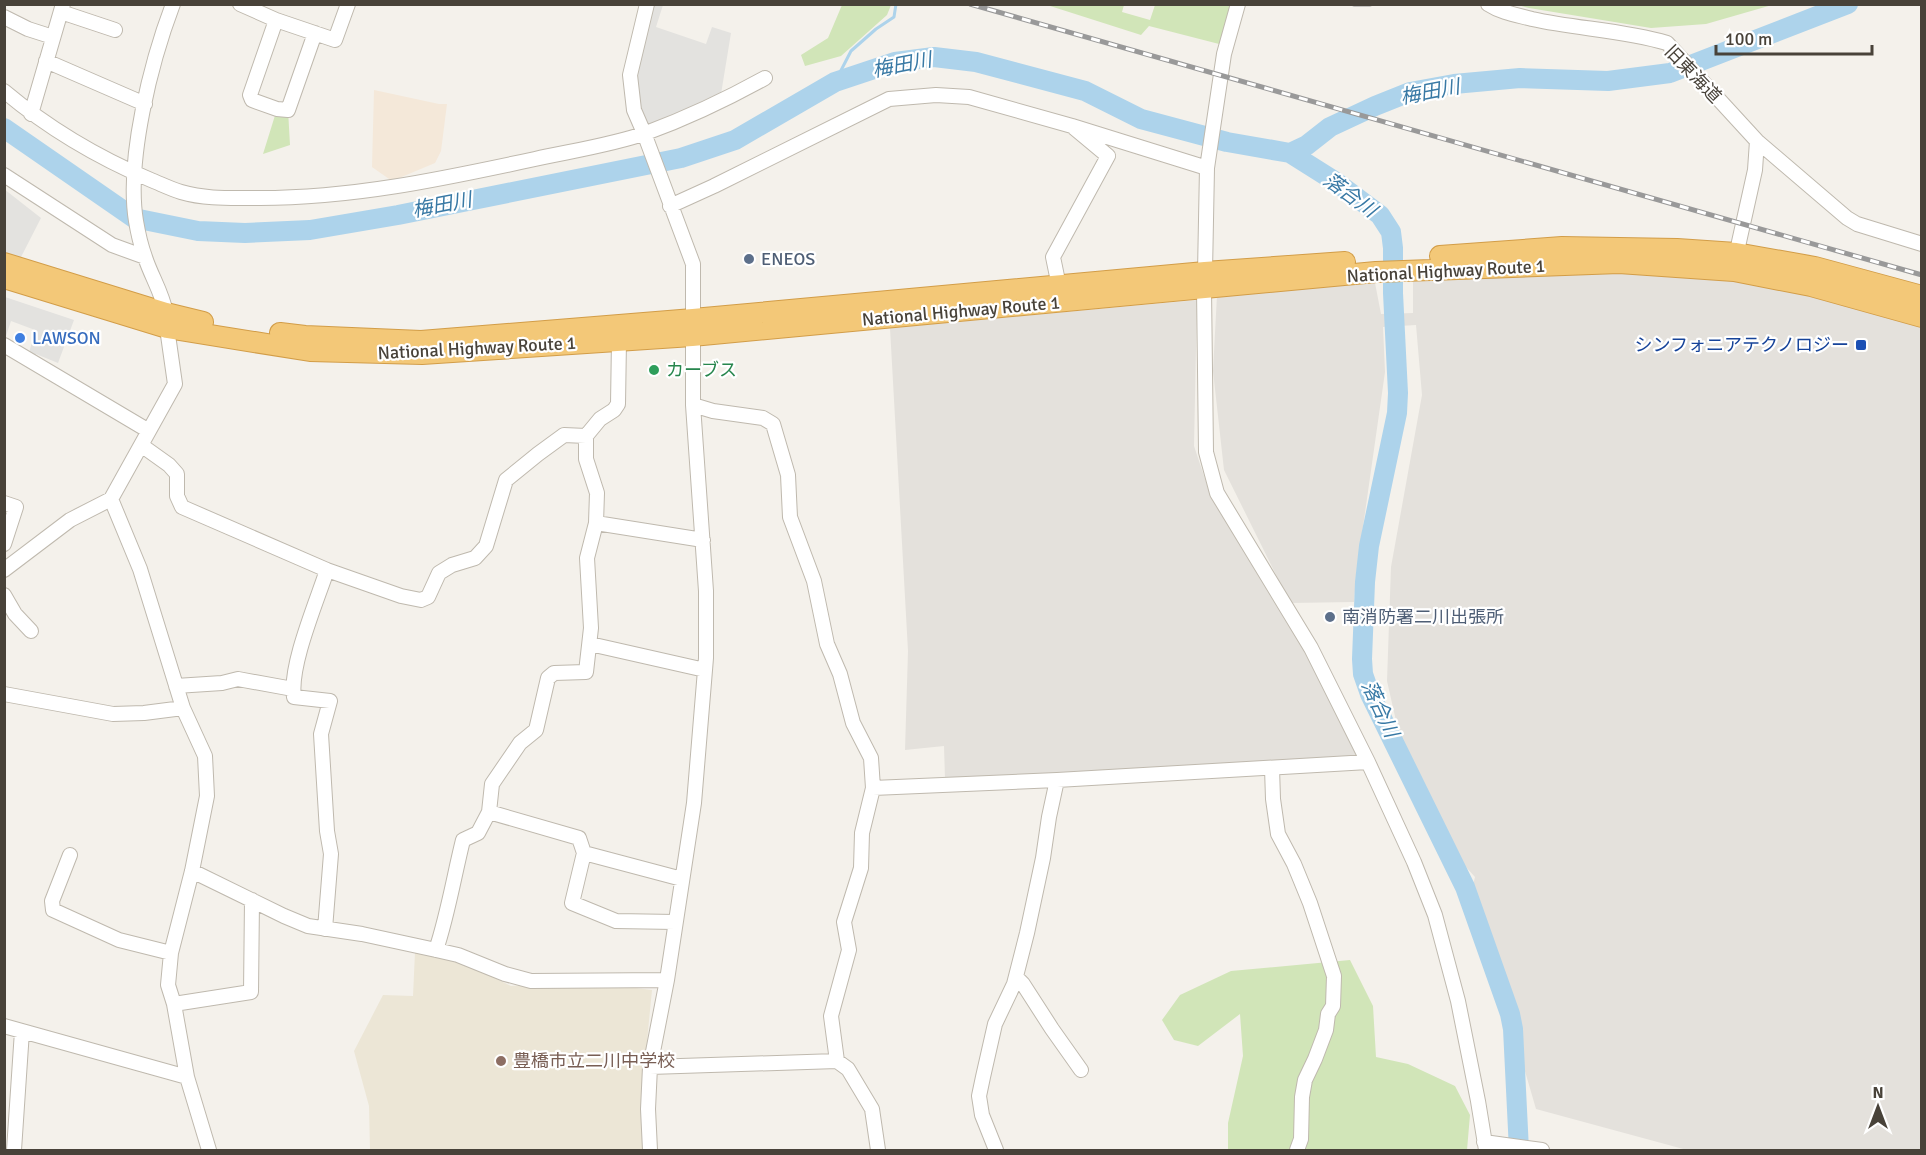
<svg xmlns="http://www.w3.org/2000/svg" width="1926" height="1155" viewBox="0 0 1926 1155" font-family="Signika,'Noto Sans JP',sans-serif">
  <rect width="100%" height="100%" fill="#f4f1eb"/>
  <path fill="#f4e8d9" d="M374 90 439 104H447L441 151 435 163 392 181 372 167Z"/>
  <path fill="#e4e1dc" d="M1585 271 1658 273 1719 279 1836 300 1921 325V1150H1687L1536 1109 1472 889 1475 877 1455 855 1399 734 1387 681 1391 567 1422 395 1416 325 1383 327 1385 372 1356 576 1354 602 1290 603 1224 470 1213 371 1217 295 1375 283 1381 314 1413 313V279Z
    M1197 300 1194 446 1208 488 1341 713 1361 757 945 779 944 746 905 750 908 651 890 328Z"/>
  <path fill="#ece6d6" d="M415 952 450 956 511 986 588 982 652 990 644 1072 642 1150H370L369 1106 354 1051 383 995 413 996Z"/>
  <path fill="#d1e5b8" d="M842 5H891L887 15 841 56 805 66 801 55 828 38Z
    M1047 5H1124L1122 12 1150 20 1155 5H1235L1223 45 1149 26 1141 35Z
    M1518 5H1772L1706 24 1651 28 1529 8Z
    M277 109 288 110 290 145 263 154Z
    M1350 960 1373 1006 1376 1057 1408 1064 1455 1086 1470 1115 1467 1150H1228V1123L1243 1056 1240 1014 1198 1046 1174 1040 1162 1020 1180 995 1231 971Z"/>
  <path fill="#e3e2df" d="M649 5H663L656 27 706 44 712 27 731 33 721 94 646 126 635 103 632 75Z
    M4 189 41 218 20 259 5 253Z
    M5 297 74 320 58 363 36 354 33 360 28 357 35 330 11 321 5 339Z"/>
  <g fill="none" stroke-linecap="round" stroke-linejoin="round">
    <path stroke="#add3eb" stroke-width="3" d="M835 82 851 51 876 29 894 17 896 4"/>
    <path stroke="#add3eb" stroke-width="20" d="M4 128 134 218 198 231 245 233 310 230 398 215 681 158 735 140 835 82 895 62 934 57 976 62 1085 91 1141 119 1227 142 1290 153 1307 145 1330 127 1375 106 1410 92 1454 84 1520 78 1608 81 1670 73 1848 4
      M1290 153 1336 182 1380 215 1391 232 1393 248V293L1398 393 1397 413 1369 546 1365 582 1362 659 1363 674 1370 694 1465 887 1510 1014 1513 1029 1519 1150"/>
    <defs>
      <path id="minor" d="M240 4 276 20 335 40 348 4
        M647 4 630 75 634 110 644 133 693 264V405L706 591V658L694 803 667 980 650 1067 648 1109 650 1150
        M1488 4C1502 13 1517 15 1532 19 1577 29 1623 30 1667 43L1757 141 1847 218 1857 224 1922 244
        M61 12 115 30
        M4 17 28 29 53 37
        M276 20 250 95 252 100 277 109 288 110 315 33
        M46 61 145 104
        M4 91C48 128 99 158 151 180 161 184 171 189 181 192 205 199 228 198 253 198 349 199 442 179 535 159 571 151 612 145 646 133 687 118 727 99 765 78
        M31 114 63 4
        M1207 168 1224 54 1238 4
        M4 175 112 245 145 257
        M670 206 714 186 889 99 936 95 969 97 1072 126
        M1735 260 1755 170 1757 141
        M1059 286 1053 257 1108 156 1072 126 1207 168 1205 272
        M1204 289 1206 452 1217 493 1311 648 1368 762 1414 862 1435 915 1458 1001 1478 1101 1486 1150
        M166 313C162 292 151 276 145 257 141 246 138 233 136 221 126 160 151 62 173 4
        M167 328 175 384 111 499 140 569 183 708 205 756 207 796 192 871 171 953 168 985 174 1004 187 1077 209 1150
        M4 345 149 431
        M693 405 713 411 763 418 773 424 788 475 790 517 814 581 827 644 840 674 853 723 871 758 873 788 1057 780 1368 762
        M141 445 169 465 177 474V496L182 507 327 570 401 596 421 600 428 597 439 573 452 565 475 558 486 546 506 480 538 454 564 435 586 436
        M4 503 16 507 4 544
        M596 523 703 540
        M4 570 70 520 111 499
        M4 595 15 614 31 631
        M590 644 705 670
        M176 686 222 683 238 679 293 689
        M4 694 113 714 144 713 183 708
        M1272 768 1273 799 1278 834 1294 864 1310 903 1334 976 1333 1006 1328 1014 1326 1030 1315 1059 1305 1080 1302 1097 1301 1139 1297 1150
        M873 788 862 833 861 868 844 922 849 950 831 1016 837 1061 848 1069 872 1109 878 1150
        M489 812 579 838 584 853 682 879
        M584 853 572 903 616 921 675 922
        M70 855 52 901 53 910 119 940 171 953
        M192 871 284 916 308 926 362 934 436 950 458 955 505 974 531 981 667 980
        M325 929 331 854 327 831 321 734 330 701 294 697C289 666 317 601 327 570
        M436 950C448 914 454 876 463 840L478 833 489 812 492 784 520 743 536 730 548 678 554 673 586 672 591 628 587 558 596 523 597 493 586 459V436L600 419 614 410 618 404 619 341
        M1016 977 1023 984 1052 1029 1081 1070
        M174 1004 251 992 252 900
        M4 1026 187 1077
        M650 1067 837 1061
        M1484 1142 1542 1150
        M14 1150 22 1031
        M996 1150 982 1115 979 1096 983 1077 995 1024 1014 984 1027 933 1043 858 1049 817 1057 780"/>
      <path id="highway" d="M1440 256 1562 247 1677 249 1736 253 1815 267 1922 296
        M4 263 166 313 203 322
        M4 278 167 328 310 351 422 354 692 336 1376 272 1619 263 1734 271 1811 286 1922 317
        M280 333 305 336 421 341 693 319 1205 272 1345 262"/>
    </defs>
    <use href="#minor" stroke="#bfb9ae" stroke-width="16"/>
    <use href="#highway" stroke="#d29d48" stroke-width="22"/>
    <use href="#minor" stroke="#fff" stroke-width="14"/>
    <use href="#highway" stroke="#f3c878" stroke-width="20"/>
    <defs>
      <path id="rail" d="M970 4 1922 275
        M1354 4H1370"/>
    </defs>
    <use href="#rail" stroke="#999" stroke-width="5"/>
    <use href="#rail" stroke="#fff" stroke-width="3" stroke-dasharray="9" stroke-linecap="butt"/>
  </g>
  <g fill="#5c6f8a" stroke="#fff" stroke-width="2">
    <circle cx="749" cy="259" r="6"/>
    <circle cx="1330" cy="617" r="6"/>
  </g>
  <circle fill="#3f7fe0" stroke="#fff" stroke-width="2" cx="20" cy="338" r="6"/>
  <rect fill="#1a4fb4" stroke="#fff" stroke-width="2" x="1855" y="339" width="12" height="12" rx="3"/>
  <circle fill="#2e9e5b" stroke="#fff" stroke-width="2" cx="654" cy="370" r="6"/>
  <circle fill="#8d6e63" stroke="#fff" stroke-width="2" cx="501" cy="1061" r="6"/>
  <g text-anchor="middle" dominant-baseline="central" stroke-width="4.5" stroke-linejoin="round" paint-order="stroke">
    <g font-size="18" fill="#484239" stroke="#fff">
      <text transform="translate(1693 74) rotate(46)">旧東海道</text>
      <text transform="translate(1446 271) rotate(-3)">National Highway Route 1</text>
      <text transform="translate(961 311) rotate(-5)">National Highway Route 1</text>
      <text transform="translate(477 348) rotate(-3)">National Highway Route 1</text>
    </g>
    <g font-size="18" fill="#4e5e75" stroke="#fff" text-anchor="start">
      <text x="761" y="259">ENEOS</text>
      <text x="1342" y="617">南消防署二川出張所</text>
    </g>
    <g font-size="18" fill="#366cbe" stroke="#fff" text-anchor="start">
      <text x="32" y="338">LAWSON</text>
    </g>
    <g font-size="18" fill="#164399" stroke="#fff" text-anchor="end">
      <text x="1849" y="345">シンフォニアテクノロジー</text>
    </g>
    <g font-size="18" fill="#27864d" stroke="#fff" text-anchor="start">
      <text x="666" y="370">カーブス</text>
    </g>
    <g font-size="18" fill="#785e54" stroke="#fff" text-anchor="start">
      <text x="513" y="1061">豊橋市立二川中学校</text>
    </g>
    <g font-size="20" font-style="italic" fill="#3879a5" stroke="#fff">
      <text transform="translate(902 65) rotate(-11)">梅田川</text>
      <text transform="translate(1430 92) rotate(-11)">梅田川</text>
      <text transform="translate(1350 195) rotate(36)">落合川</text>
      <text transform="translate(442 205) rotate(-11)">梅田川</text>
      <text transform="translate(1380 709) rotate(65)">落合川</text>
    </g>
  </g>
  <rect width="1926" height="1155" fill="none" stroke="#484239" stroke-width="12"/>
  <g transform="translate(1878 1107)" stroke="#ffffff" stroke-width="4.5" paint-order="stroke">
  <path d="M0-4.5L10 22L0 15L-10 22Z" fill="#484239"/>
  <text y="-9" font-size="16" font-weight="bold" text-anchor="middle" fill="#484239">N</text>
  </g>
  <path d="M1716 45v9h156v-9" fill="none" stroke="#484239" stroke-width="3"/>
  <text x="1725" y="45" font-size="18" fill="#484239" stroke="#ffffff" stroke-width="4.5" paint-order="stroke">100 m</text>
</svg>
